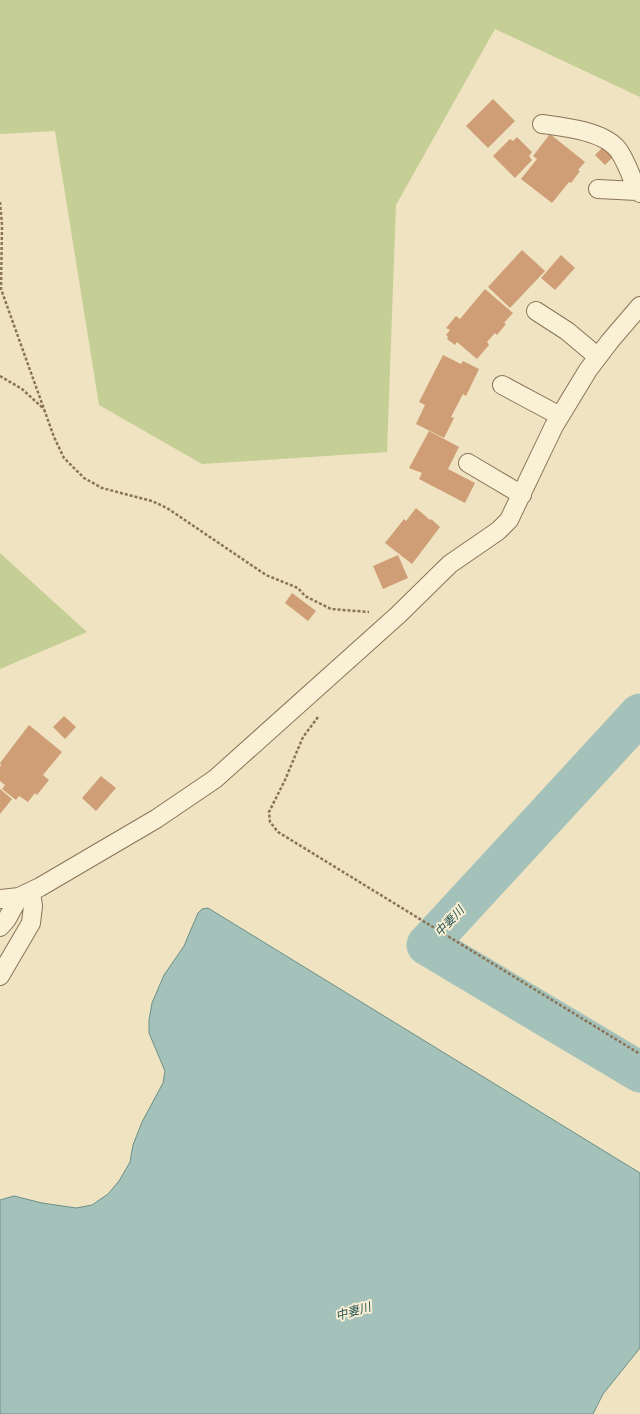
<svg xmlns="http://www.w3.org/2000/svg" width="640" height="1414" viewBox="0 0 640 1414" font-family="'Libre Baskerville','Noto Sans JP',serif">
  <rect width="100%" height="100%" fill="#efe3c2"/>
  <path fill="#c5ce95" d="M0 0H640V97L495 29 396 205 387 452 202 464 99 405 55 131 0 134Z
    M0 553 87 632 0 669Z"/>
  <path fill="#a4c2ba" stroke="#6b9088" d="M208 908 640 1173V1348L603 1394 593 1414H0V1200L14 1196 42 1203 76 1208 92 1205 108 1194 119 1181 130 1162 133 1145 142 1122 163 1083 165 1071 149 1033V1020L152 1003 164 975 184 946 198 913 202 909Z"/>
  <g fill="none" stroke-linecap="round" stroke-linejoin="round">
    <path stroke="#a4c2ba" stroke-width="41" d="M640 714 427 945 640 1072"/>
  </g>
  <path fill="#cf9e76" d="M493 99 515 121 488 148 466 126Z
    M550 134 585 162 578 170 580 171 571 183 569 182 552 203 521 179 537 159 533 156Z
    M517 137 532 152 529 156 532 160 515 178 493 156 510 139 513 141Z
    M603 147 613 157 605 165 595 155Z
    M522 250 545 271 510 308 488 287Z
    M561 255 575 268 555 290 541 278Z
    M485 289 513 313 504 323 506 324 497 335 495 333 487 342 489 345 477 359 457 342 455 345 447 339 448 337 446 335 450 330 446 328 456 316 460 319Z
    M443 355 461 364 463 361 479 369 466 396 463 394 451 417 454 418 444 438 416 424 425 405 419 402Z
    M429 431 459 447 448 469 475 483 465 503 419 479 422 473 409 468Z
    M416 508 430 520 431 519 440 527 412 564 385 543 404 519 406 521Z
    M398 555 408 578 383 589 373 566Z
    M292 593 316 611 308 621 285 603Z
    M64 716 76 727 65 739 53 727Z
    M29 725 62 752 43 775 49 780 37 795 35 793 28 802 19 796 16 800 2 789 5 785 0 781V767L1 765 0 763Z
    M101 776 116 788 96 811 82 798Z
    M0 789 12 799 0 814Z"/>
  <g fill="none" stroke-linecap="round" stroke-linejoin="round">
    <defs>
      <path id="minor" d="M542 124C564 127 605 131 619 151 627 163 632 178 637 191
        M598 189 637 191 640 193
        M536 311 567 331 598 357
        M502 385 560 416
        M468 463 522 495
        M0 899 19 897 40 887 156 819 215 779 398 615 450 564 498 531 509 520 554 426 588 370 610 341 640 306
        M0 927 7 919 19 897
        M0 976 31 923 33 906 31 892"/>
    </defs>
    <use href="#minor" stroke="#8a7458" stroke-width="20"/>
    <path stroke="#8a7458" stroke-width="2.5" stroke-dasharray="3 2" stroke-linecap="butt" d="M0 202 2 225 1 289 54 437 64 458 84 478 102 488 152 501 167 508 266 575 298 588 305 596 331 609 369 612
      M0 376 22 389 44 409
      M318 717 303 737 285 780 269 812 270 822 278 832 640 1054"/>
    <use href="#minor" stroke="#faf0d5" stroke-width="18"/>
  </g>
  <g text-anchor="middle" dominant-baseline="central" stroke-width="4" stroke-linejoin="round" paint-order="stroke">
    <g font-size="12" font-style="italic" fill="#2c5958" stroke="#f7edd2">
      <text transform="translate(449 921) rotate(-47)">中妻川</text>
      <text transform="translate(353 1311) rotate(-16)">中妻川</text>
    </g>
  </g>
</svg>
